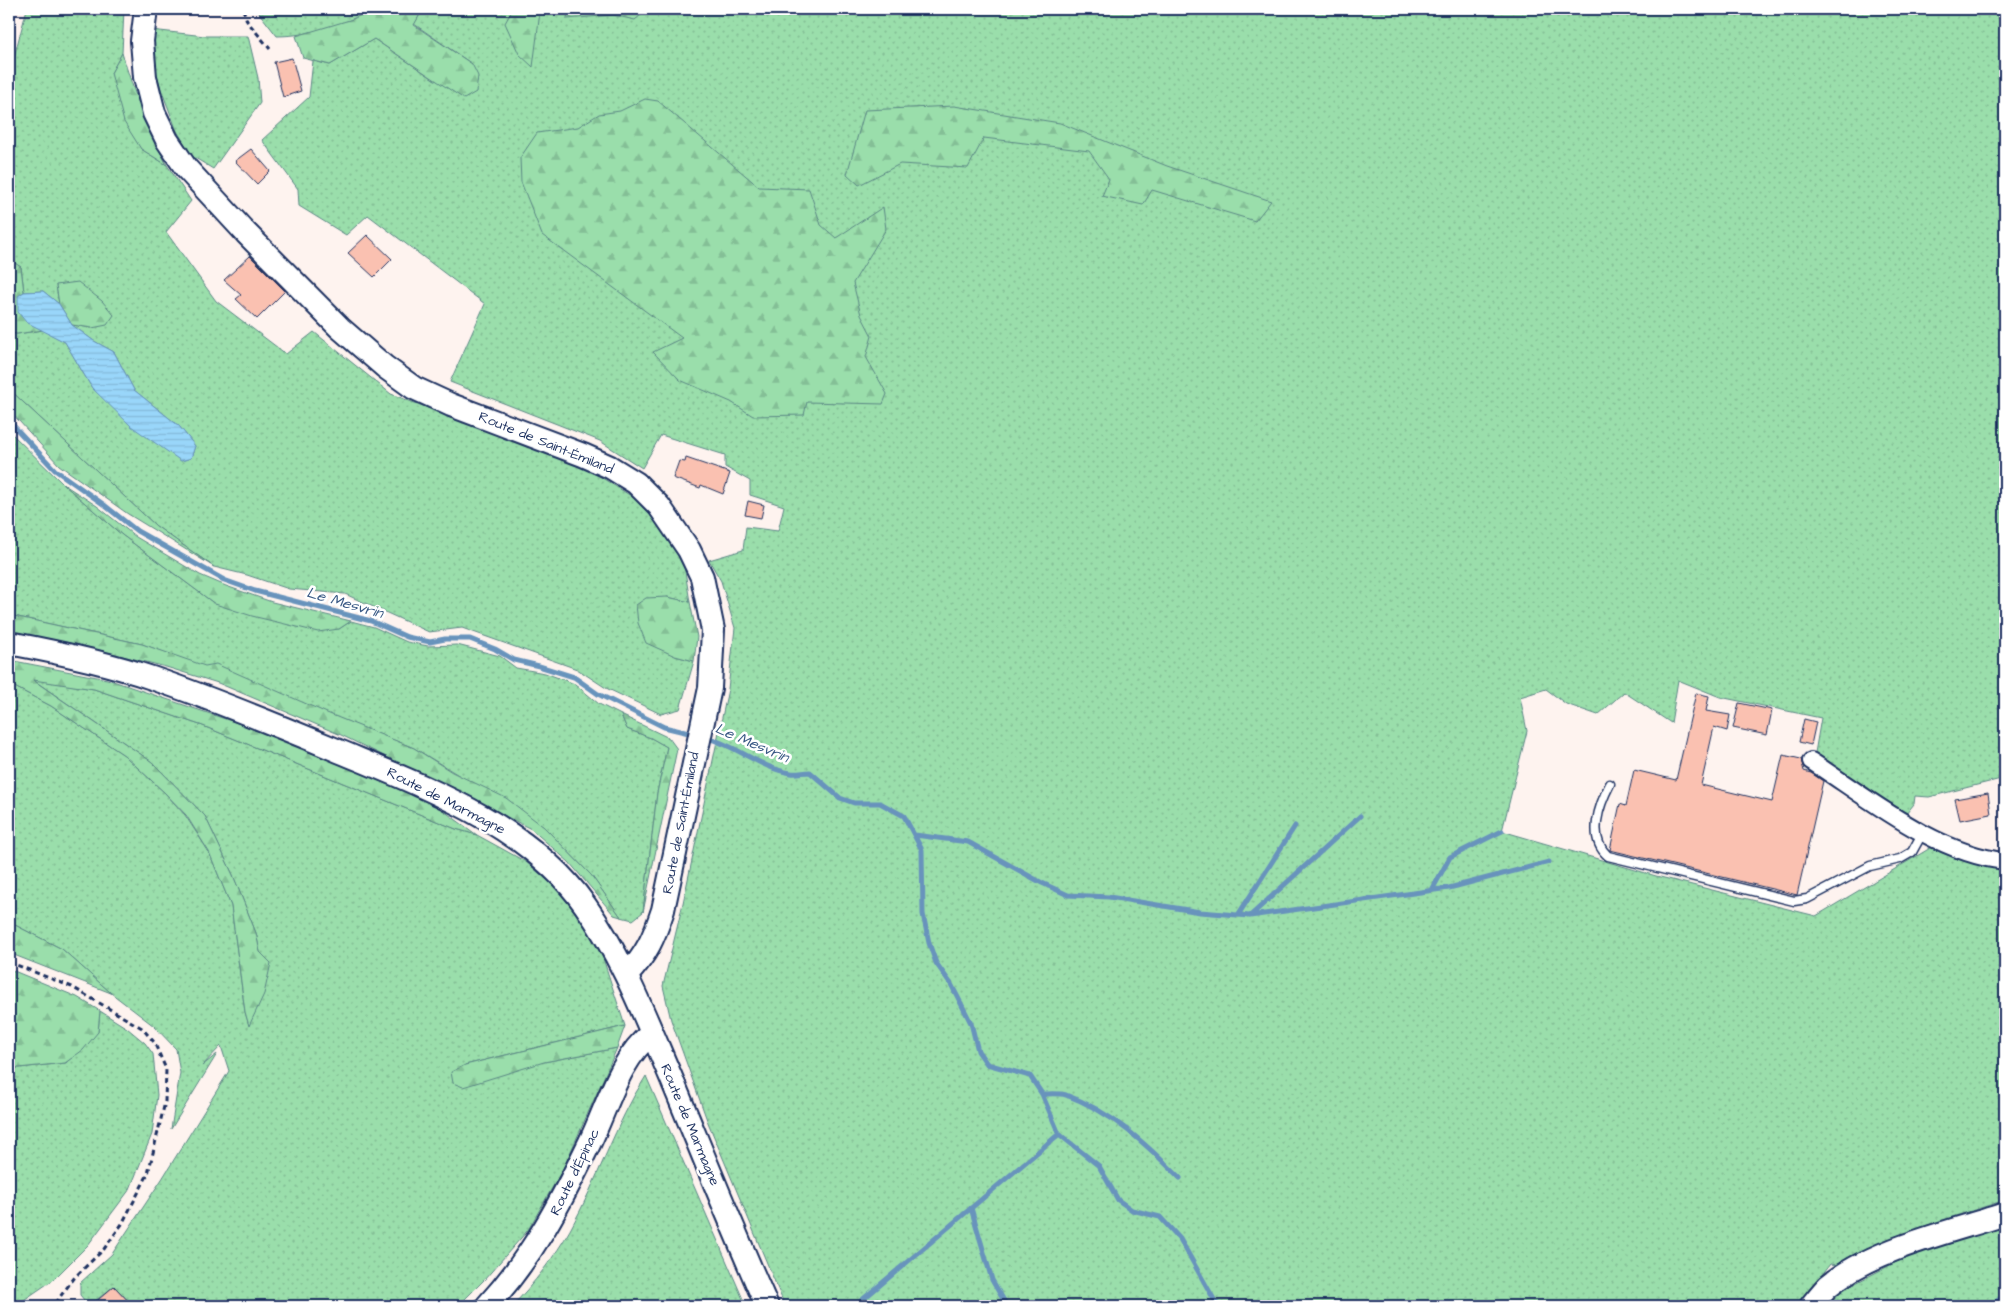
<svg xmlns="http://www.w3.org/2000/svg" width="2014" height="1315" viewBox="0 0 2014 1315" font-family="'Architects Daughter',sans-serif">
  <defs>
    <pattern id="grass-dots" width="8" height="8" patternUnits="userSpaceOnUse" patternTransform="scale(1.25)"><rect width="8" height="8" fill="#9adeab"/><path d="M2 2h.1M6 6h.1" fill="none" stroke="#84bf96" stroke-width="1.8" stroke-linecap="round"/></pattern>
    <pattern id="forest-firs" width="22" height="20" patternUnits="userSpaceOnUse" patternTransform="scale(1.25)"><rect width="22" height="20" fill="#9adeab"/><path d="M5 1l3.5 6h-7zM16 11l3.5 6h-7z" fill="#84bf96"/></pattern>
    <pattern id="water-rules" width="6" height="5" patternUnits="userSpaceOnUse" patternTransform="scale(1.25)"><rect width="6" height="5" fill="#99d6fa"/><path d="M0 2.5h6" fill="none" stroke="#83b8d9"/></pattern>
  </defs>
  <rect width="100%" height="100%" fill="#fef3ef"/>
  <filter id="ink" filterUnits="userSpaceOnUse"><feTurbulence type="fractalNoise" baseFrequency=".02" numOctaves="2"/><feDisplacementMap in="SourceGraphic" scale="10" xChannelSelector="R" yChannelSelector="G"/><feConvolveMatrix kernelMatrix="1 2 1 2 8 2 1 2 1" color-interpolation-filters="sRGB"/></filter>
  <g filter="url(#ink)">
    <path fill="url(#grass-dots)" stroke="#5a8684" d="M27 9H124L122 53 111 73 141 149 167 165 191 201 166 232 216 301 286 354 314 332 391 394 566 460 599 476 636 499 668 536 684 565 690 602 667 597 675 656 694 661 680 709 661 714 606 688 577 669 462 628 429 632 345 594 289 589 247 575 214 567 156 526 9 389V333L17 334 43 330 65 342 92 388 181 461 191 458 195 446 179 426 134 390 114 352 94 341 72 325 92 328 56 285 59 304 43 291 24 292 21 267 9 260V104L12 64Z
      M256 9H372C344 25 309 36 277 36Z
      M423 9H2005V778L1929 797 1915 796 1914 804 1906 814 1815 753 1821 718 1720 697 1678 680 1671 723 1624 692 1598 715 1566 704 1546 689 1520 697 1527 731 1502 831 1656 876 1816 916 1932 847 1982 866 2005 867V1200C1961 1215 1914 1227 1871 1247 1857 1254 1846 1267 1830 1264L1799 1306H785L707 1120 671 1020 663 986 683 903 728 689 735 628 721 581 709 560 743 550 746 527 778 531 784 506 750 495V481L725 467V455L661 435 642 468 600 441 450 382 485 304 368 215 346 235 299 206 298 189 262 140 309 97 313 61 330 65 374 39 435 80 472 64 414 24Z
      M151 30 205 36H248L258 78 260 103 213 169 192 156 177 131 161 89 152 57Z
      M9 431 63 484 122 535 215 604 339 629 351 621 374 627 407 642 428 646 457 645 500 656 516 668 545 673 575 684 599 704 621 715 627 729 651 738 667 747 657 793 643 912 633 920 621 917 591 875 544 827 414 748 323 712 142 644 9 615Z
      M32 679 94 689 203 726 456 829 477 835 526 862 566 896 601 952 625 1026 465 1065 544 1062 617 1048 563 1169 528 1230 484 1280 458 1306H133L114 1286 89 1306 80 1295V1283L112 1254 162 1179 229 1071 221 1046 202 1066 217 1054 171 1129 180 1073 176 1049 154 1026 111 993 62 949 13 924H9V684L51 706 124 755 165 793 185 815 209 852 231 906 245 1012 249 1025 260 952 256 933 233 875 205 816 152 762Z
      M100 1011 127 1028 145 1043 153 1054 157 1095 152 1134 130 1189 88 1245 53 1280 15 1306H9V1067L19 1068 66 1063 98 1032Z
      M646 1076 746 1306H512C532 1286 556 1255 570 1230 598 1180 615 1124 646 1076Z
      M2005 1224V1306H1827L1842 1290 1908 1256Z"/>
    <path fill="url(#forest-firs)" stroke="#5a8684" d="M372 9H423L414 25 472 64 478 76 476 92 464 99 374 39 330 65 303 58 296 36 353 19Z
      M513 9H537L540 12 533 67 519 54 505 23Z
      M568 9H648L635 20 613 15 567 19Z
      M122 53C134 93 147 128 167 165L141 149 124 122 111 73Z
      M645 99 658 101 759 187 809 189 821 225 836 238 883 207 886 229 853 283 861 315 872 336 866 357 887 394 883 404 807 402 804 415 753 416 731 402 680 380 653 352 682 338 542 235 521 182 520 158 537 133 578 127 599 114 620 111Z
      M954 106 1060 123 1167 166 1271 201 1255 221 1152 190 1143 205 1102 196 1109 179 1089 151 984 138 968 168 900 164 859 185 847 174 865 110Z
      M10 260 21 267 24 292 18 296 27 322 43 330 17 334 9 333V261Z
      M78 282 102 301 114 315 107 325 92 328 72 325 59 304 56 285Z
      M9 389 156 526 214 567 128 514 59 465 9 410Z
      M63 484 97 506 136 537 200 575 226 586 272 602 351 621 339 629 318 632 252 616 215 604 122 535Z
      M667 597 690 602 697 637 694 661 675 656 646 643 638 623 636 605 646 598Z
      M9 615 142 644 205 666 216 664 327 713 414 748 452 772 506 798 544 827 591 875 621 917 614 915 569 862 531 829 456 791 341 735 218 683 166 667 75 644 9 631Z
      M9 660 107 679 252 728 433 803 477 835 456 829 203 726 94 689 33 680 152 762 205 816 233 875 256 933 260 952 271 963 264 994 249 1026 245 1012 231 906 209 852 186 815 165 793 124 755 51 706 9 684Z
      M621 715 669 738 677 749 643 912 657 793 667 747 651 738 627 729Z
      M9 924H13L62 949 111 993 9 953Z
      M9 969 77 997 100 1011 98 1032 83 1050 65 1063 19 1068 9 1067Z
      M625 1026 617 1048 544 1062 463 1087 453 1083 451 1072 465 1065Z"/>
    <path fill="url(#water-rules)" stroke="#6793bc" d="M43 291 59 304 72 325 94 341 114 352 134 390 179 426 195 446 191 458 181 461 131 426 92 388 65 342 26 322 18 312V296L24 292Z"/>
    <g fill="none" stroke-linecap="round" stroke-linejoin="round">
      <path stroke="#6793bc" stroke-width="5" d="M9 30 13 24 11 9
        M9 421 55 470 103 504 137 531 224 580 255 591 371 621 407 637 430 642 445 639H470L495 649 514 660 539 666 574 677 598 694 664 727 693 734
        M704 737C735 744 759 768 791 773 797 774 804 772 810 772L840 798 854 803H880L904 816 922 850 923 914 929 943 936 963 951 984 971 1023 978 1051 987 1064 1030 1076 1042 1094 1059 1134 1099 1166 1118 1200 1132 1210 1160 1217 1180 1239 1216 1303 1221 1306
        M915 835 968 842 1042 883 1068 895 1109 897 1200 912 1250 916 1449 888 1549 862
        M1432 890 1450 857 1502 831
        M1238 915 1295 826
        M1250 916 1360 816
        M1042 1094C1050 1094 1059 1093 1066 1095 1111 1111 1147 1145 1180 1178
        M971 1208 992 1280 1007 1306
        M855 1306 1059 1134
        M1989 1306 2005 1296"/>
    </g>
    <path fill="#fac1b1" stroke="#1b2f5e" d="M292 58 301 91 283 97 274 62Z
      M251 149 270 171 257 184 235 161Z
      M367 235 392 259 374 277 348 253Z
      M250 256 285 291 257 319 236 299 241 295 224 280Z
      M686 458 730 473 723 494 701 485 700 488 673 478 679 461 685 462Z
      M748 501 764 505 761 518 745 515Z
      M1696 693 1709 696 1706 711 1730 715 1727 731 1714 727 1701 785 1772 802 1783 755 1801 759 1804 771 1811 773 1823 781 1797 895 1610 850 1620 804 1626 806 1634 770 1676 780Z
      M1739 703 1772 710 1767 735 1733 728Z
      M1804 719 1816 722 1811 745 1799 742Z
      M1988 793 1991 814 1960 820 1955 799Z
      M114 1286 133 1306H91Z"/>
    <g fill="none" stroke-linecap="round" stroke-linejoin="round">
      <defs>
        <path id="lane" d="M1610 784C1599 805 1587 838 1608 856L1794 901 1807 899 1870 866 1900 859 1912 852 1923 832"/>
        <path id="street" d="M1811 761C1868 798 1936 854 2005 861"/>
        <path id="secondary" d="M146 9 142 41 145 77 154 113 167 140 186 168 246 233 340 328 385 367 414 388 451 405 583 455 610 467 636 483 659 506 689 550 702 577 713 630 710 688 663 910C654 937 647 954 627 975
          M9 643C57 652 105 662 152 678 213 699 274 724 334 749 422 786 528 824 585 905 622 957 645 1017 670 1075 702 1152 733 1230 767 1306
          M487 1306C533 1256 561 1202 590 1142 608 1105 619 1059 652 1033
          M1811 1306C1816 1300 1822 1292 1828 1286 1872 1249 1951 1232 2005 1214"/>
      </defs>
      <use href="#lane" stroke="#1b2f5e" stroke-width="11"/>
      <use href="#street" stroke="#1b2f5e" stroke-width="20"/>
      <use href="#secondary" stroke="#1b2f5e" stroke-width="26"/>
      <path stroke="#1b2f5e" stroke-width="3" stroke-dasharray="5 4" stroke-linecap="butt" d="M243 9 247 21 270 49
        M9 962 72 987 142 1028 154 1042 166 1069 165 1102 148 1174 122 1224 104 1249 75 1277 59 1298 55 1306"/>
      <use href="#lane" stroke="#fff" stroke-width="8"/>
      <use href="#street" stroke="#fff" stroke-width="16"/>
      <use href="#secondary" stroke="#fff" stroke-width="22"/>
    </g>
  </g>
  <g text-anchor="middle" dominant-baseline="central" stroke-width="5" stroke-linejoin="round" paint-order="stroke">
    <g font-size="14" fill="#1b2f5e" stroke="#fff">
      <text transform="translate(546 443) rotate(22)">Route de Saint-Émiland</text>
      <text transform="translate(446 801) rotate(27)">Route de Marmagne</text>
      <text transform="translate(681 823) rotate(-79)">Route de Saint-Émiland</text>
      <text transform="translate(690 1125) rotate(67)">Route de Marmagne</text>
      <text transform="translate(575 1172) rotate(-64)">Route d'Épinac</text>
    </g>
    <g font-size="15" font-style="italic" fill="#3a5985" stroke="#fff">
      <text transform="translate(345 603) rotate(16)">Le Mesvrin</text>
      <text transform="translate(752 743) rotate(23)">Le Mesvrin</text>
    </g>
  </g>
  <rect width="2014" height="1315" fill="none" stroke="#fff" stroke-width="30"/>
  <rect x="15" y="15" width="1984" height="1285" fill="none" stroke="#1b2f5e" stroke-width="2" filter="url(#ink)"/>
</svg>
